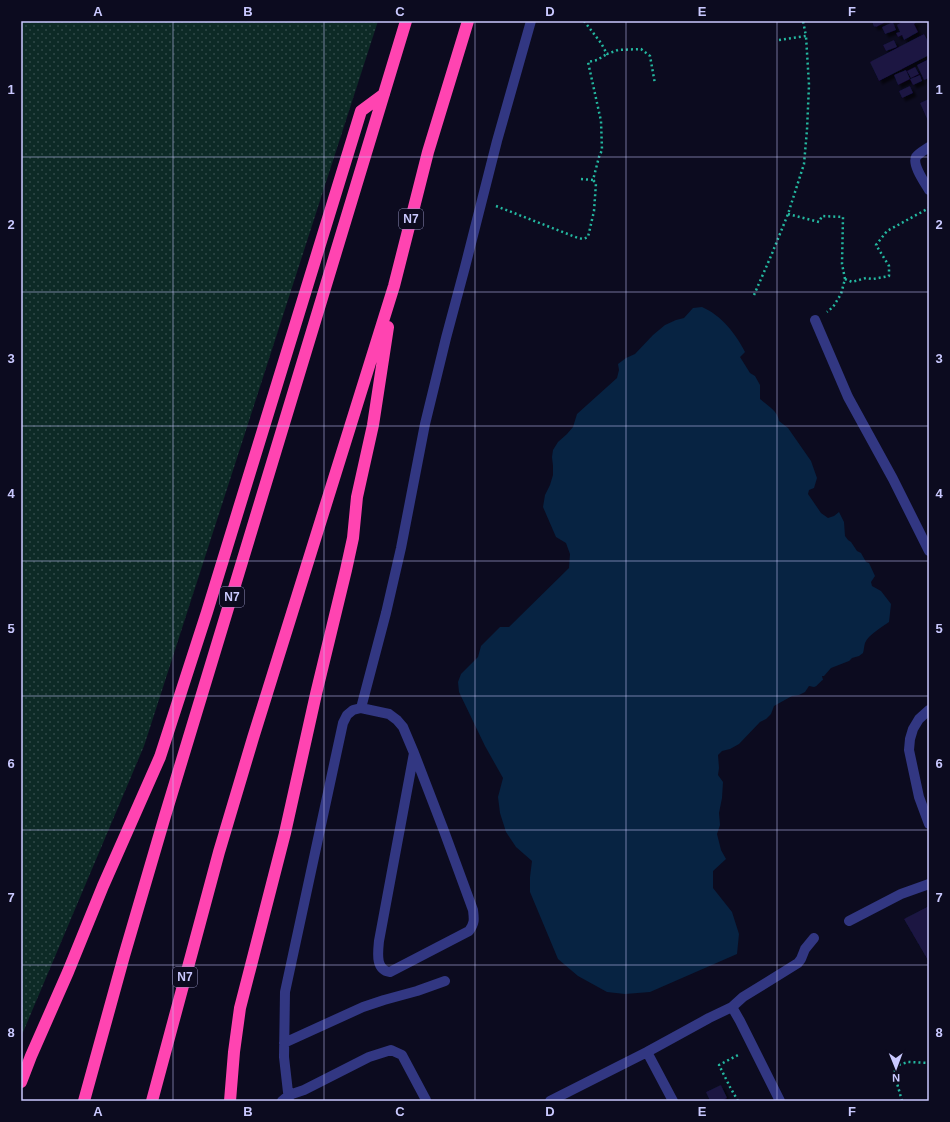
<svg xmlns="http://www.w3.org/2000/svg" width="950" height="1122" viewBox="0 0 950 1122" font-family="Helvetica,sans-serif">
  <defs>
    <pattern id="grass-dots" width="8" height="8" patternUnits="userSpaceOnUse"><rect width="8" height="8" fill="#0d2a26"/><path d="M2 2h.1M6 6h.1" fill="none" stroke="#2f4847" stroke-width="1.8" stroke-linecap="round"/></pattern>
    <filter id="shadow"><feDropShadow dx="3.5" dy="3.5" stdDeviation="1" flood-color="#0009"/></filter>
  </defs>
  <rect width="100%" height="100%" fill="#0c0b1f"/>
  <path fill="url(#grass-dots)" d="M21 21H378L144 746 21 1037Z"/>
  <path fill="#072342" d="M702 307C721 315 736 334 745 352L740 357 750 373 755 376 760 385V399C767 405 778 411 779 421L788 428 811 461 817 478 814 488 809 490 808 494 821 513 828 518 834 516 839 512 844 522 845 536 848 540 851 542 857 551 861 553 866 562 869 563 875 576 871 582 872 586 881 591 891 604 889 622C882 627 868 635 865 643 864 646 864 650 863 653L859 656 852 658 849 661 831 668 824 676H822L823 680C820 681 818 686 814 687 812 687 811 686 809 686L805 692 799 695 792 696 774 706 771 714 766 719 760 722 739 744 730 749 722 751 718 755 719 768 718 775 723 782 722 798 719 813 720 825 717 834 721 850 726 859 713 871V888L732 912 739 934 737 954 650 992 625 994 607 992 578 976 558 959 530 892V877L532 861 516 847 506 832 500 813 498 797 503 778 485 746 459 692 458 682 461 674 478 657 481 646 500 627H509L569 568 570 554 566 543 556 537 543 507 545 495 550 485 553 475V466L552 457 553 450 558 442 567 434 573 427 577 414 617 378 619 370 618 364 626 358 635 354 653 335 665 325 676 320 684 318 693 308Z"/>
  <path fill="#1a1542" filter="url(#shadow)" d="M872 21H883L884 23 876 27 875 26 874 27Z
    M903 21H918L914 24 918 32 904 40 902 35 898 37 896 33 900 32 897 25Z
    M893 22 896 30 885 34 882 27Z
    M924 34 929 43V55L879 81 870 62Z
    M894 40 897 47 886 51 883 45Z
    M929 59V78L924 80 917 65Z
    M915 67 919 74 911 78 907 71Z
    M906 70 910 79 898 85 894 75Z
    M920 75 922 81 913 85 910 79Z
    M910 86 913 93 902 98 899 91Z
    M929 99V123L920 103Z
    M929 906V962L904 919Z
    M721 1085 727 1098 721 1101H710L706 1092Z"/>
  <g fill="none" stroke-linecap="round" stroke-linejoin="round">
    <path stroke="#24b8a0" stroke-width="2.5" stroke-dasharray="2 3" stroke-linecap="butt" d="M584 21 601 43 607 54 618 50 641 49 650 56 655 84
      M779 40 806 36 803 21
      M581 179 593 180 599 157 602 150 601 121 588 62 597 60 607 54
      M496 206 578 238 583 239 588 237 594 211 596 183 593 180
      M788 214 819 222 822 216 843 217 842 264 845 279 841 294 833 307 827 312
      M845 279 852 282 866 278 873 279 889 276V266L876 245 887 231 929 208
      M754 295 771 256 788 214 804 164 807 130 809 85 806 36
      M738 1101 730 1087 719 1065 740 1054
      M902 1101 895 1076V1066L908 1062 929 1063"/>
    <path stroke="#323782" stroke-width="10" d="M929 147C925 150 919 153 916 157 912 165 925 183 929 190
      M815 320 848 397 893 479 929 551
      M361 708 386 613 401 548 425 424 446 338 465 267 497 141 531 21
      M929 710 919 719 913 729 910 739 909 750 919 797 929 824
      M849 921 901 894 929 884
      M732 1007 743 997 798 963 801 959 805 949 814 938
      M284 1043 363 1007 384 1000 417 991 445 981
      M647 1052 673 1101
      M282 1101 289 1095 304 1090 369 1057 391 1050 402 1055 426 1100
      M289 1101 284 1057 285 992 343 723 347 715 353 710 361 708 389 714 397 720 403 727 414 753 444 831 473 910C474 919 475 923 469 931L390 972C375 970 378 952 379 941L414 753
      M550 1101 647 1052 709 1018 732 1007 740 1021 780 1101"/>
    <path stroke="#ff44b1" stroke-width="12" d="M21 1082 31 1056 68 972 103 886 160 757 207 612 361 111 384 94
      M84 1101 124 956 165 816 406 21
      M152 1101 219 852 253 738 394 286 428 152 468 21
      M230 1101 234 1052 240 1008 285 833 316 694 346 570 353 538 357 497 373 425 388 327"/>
  </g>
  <path fill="none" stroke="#cac9ff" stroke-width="1" stroke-opacity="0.55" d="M173 21V1101M324 21V1101M475 21V1101M626 21V1101M777 21V1101M21 157H929M21 292H929M21 426H929M21 561H929M21 696H929M21 830H929M21 965H929"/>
  <g text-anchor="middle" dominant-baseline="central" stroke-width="3.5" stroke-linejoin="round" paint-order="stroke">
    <g fill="#0c0b1f" stroke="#9190bc" stroke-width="1">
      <rect x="399" y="209" width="24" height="20" rx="3"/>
      <rect x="220" y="587" width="24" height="20" rx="3"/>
      <rect x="173" y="967" width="24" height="20" rx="3"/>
    </g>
    <g font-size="12" font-weight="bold" fill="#cac9ff">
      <text x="411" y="219">N7</text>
      <text x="232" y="597">N7</text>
      <text x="185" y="977">N7</text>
    </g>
  </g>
  <rect width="950" height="1122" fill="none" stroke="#0c0b1f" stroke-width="44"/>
  <g transform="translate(896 1068) rotate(179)" stroke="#0c0b1f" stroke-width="3" paint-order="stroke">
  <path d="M0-3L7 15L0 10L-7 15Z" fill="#cac9ff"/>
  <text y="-6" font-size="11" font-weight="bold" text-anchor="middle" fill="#cac9ff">N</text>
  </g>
  <rect x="22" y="22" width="906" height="1078" fill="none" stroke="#cac9ff" stroke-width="1.5"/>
  <g font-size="13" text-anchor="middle" font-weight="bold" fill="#cac9ff">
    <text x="98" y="16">A</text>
    <text x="248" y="16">B</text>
    <text x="400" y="16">C</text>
    <text x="550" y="16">D</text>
    <text x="702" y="16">E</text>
    <text x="852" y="16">F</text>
    <text x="11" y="94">1</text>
    <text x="939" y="94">1</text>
    <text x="11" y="229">2</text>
    <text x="939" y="229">2</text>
    <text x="11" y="363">3</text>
    <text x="939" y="363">3</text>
    <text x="11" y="498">4</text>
    <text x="939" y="498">4</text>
    <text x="11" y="633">5</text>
    <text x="939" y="633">5</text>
    <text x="11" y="768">6</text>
    <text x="939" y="768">6</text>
    <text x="11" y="902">7</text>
    <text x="939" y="902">7</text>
    <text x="11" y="1037">8</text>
    <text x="939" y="1037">8</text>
    <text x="98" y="1116">A</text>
    <text x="248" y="1116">B</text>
    <text x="400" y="1116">C</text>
    <text x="550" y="1116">D</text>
    <text x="702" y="1116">E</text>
    <text x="852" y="1116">F</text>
  </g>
</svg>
